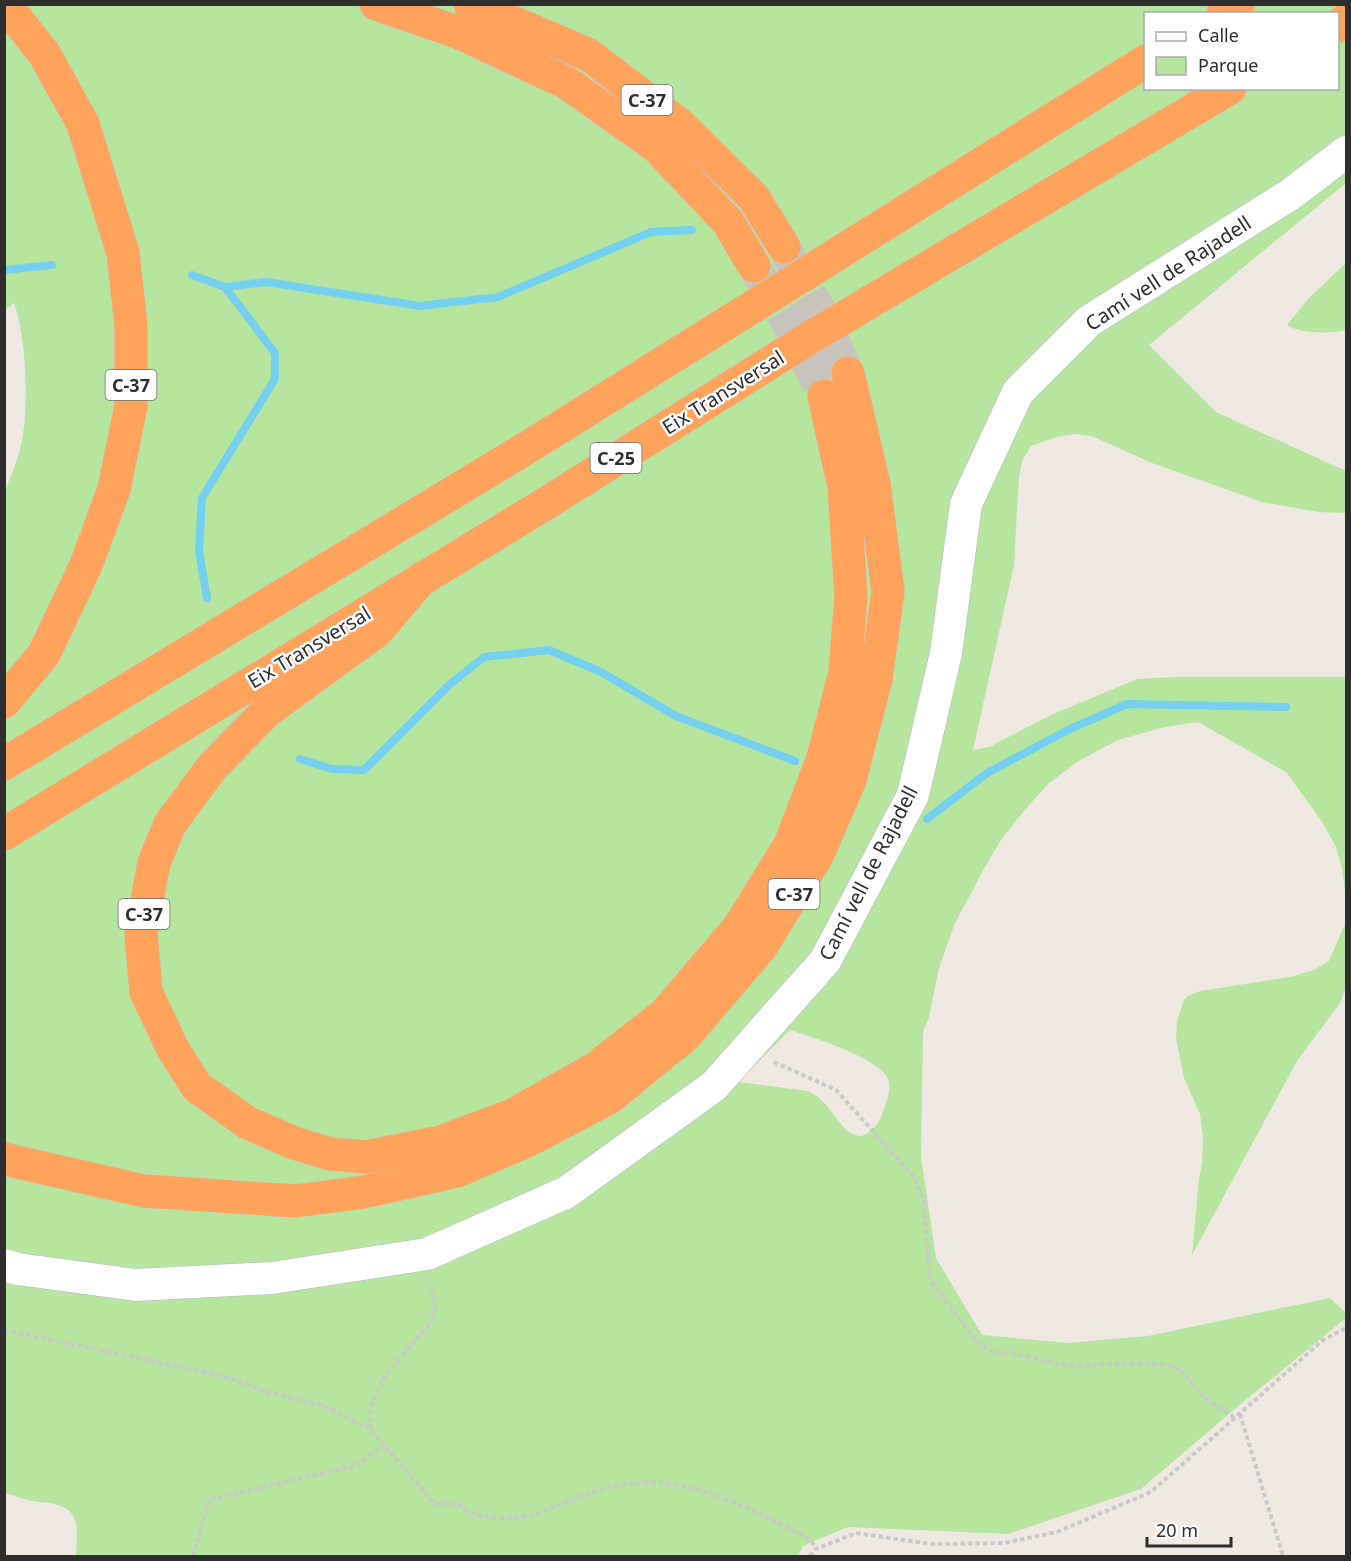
<svg xmlns="http://www.w3.org/2000/svg" width="1351" height="1561" viewBox="0 0 1351 1561" font-family="'Noto Sans',sans-serif">
  <rect width="100%" height="100%" fill="#efe9e1"/>
  <path fill="#b6e59e" fill-rule="evenodd" d="M5 5H1346V183L1149 345 1216 412 1346 471V513L1318 512 1262 502 1152 463 1092 436 1076 434 1060 436 1031 446 1022 461 1019 476 1014 565 973 750 989 747 1053 714 1137 679 1176 677H1346V899L1342 868 1336 847 1323 823 1286 772 1198 722 1165 727 1118 740 1077 762 1048 784 1023 812 1001 840 985 867 955 923 939 968 929 1017 923 1032 921 1157 936 1258 982 1335 1068 1343 1148 1336 1330 1298 1346 1313V1318L1236 1408 1141 1489 1008 1534 848 1527 803 1546 798 1556H76C76 1544 80 1525 72 1514 63 1502 45 1503 32 1501 23 1499 13 1495 5 1493L4 495C9 479 17 463 21 446 29 409 27 339 14 303L5 310ZM1146 14H1338V88H1146ZM790 1030C811 1037 885 1059 889 1082 891 1092 885 1107 881 1117 878 1125 867 1137 858 1136 839 1133 831 1100 808 1091L738 1082Z
    M1346 263V330C1329 333 1303 335 1287 325L1309 298Z
    M1346 922V986L1340 1003 1297 1061 1192 1255 1199 1178 1202 1164 1203 1137 1200 1114 1184 1078 1176 1039 1177 1021 1184 1000 1188 996 1200 991 1290 977 1314 970 1329 961Z"/>
  <g fill="none" stroke-linecap="round" stroke-linejoin="round">
    <path stroke="#75cff0" stroke-width="8" d="M4 270 52 265
      M192 275 225 287 266 282 420 306 498 297 651 232 692 230
      M207 598 199 551 202 498 275 379V353L225 287
      M300 759 332 769 364 770 449 685 484 657 549 650 601 672 676 716 795 761
      M927 819 987 773 1070 729 1127 704 1286 707"/>
    <path stroke="#c8c4bd" stroke-width="33" stroke-dasharray="33 16" stroke-linecap="butt" d="M786 251 818 308 848 373
      M756 270 788 322 824 396"/>
    <defs>
      <path id="street" d="M4 1265 18 1269 136 1285 272 1278 427 1254 567 1192 714 1086 825 961 913 795 946 653 966 504 1018 392 1089 321 1291 194 1346 152"/>
      <path id="highway" d="M376 4 460 33 567 83 656 146 728 222 754 266
        M470 4 589 55 679 124 754 198 784 247
        M1223 14 1238 4
        M1338 26 1346 20
        M422 578 377 631 267 711 213 766 170 824 154 863 141 933 146 992 173 1049 197 1087 248 1123 294 1143 330 1154 366 1157 441 1142 513 1115 596 1068 666 1013 739 927 790 845 823 758 845 673 851 596 844 487 824 396
        M4 702 44 654 86 565 114 489 131 406V325L123 253 83 124 45 55 5 4
        M4 764 525 449 1146 61
        M4 834 545 504 806 340 1230 88
        M4 1159 144 1191 295 1201 364 1192 457 1171 531 1139 609 1098 686 1035 761 947 817 856 850 780 876 679 888 591 874 484 848 373"/>
    </defs>
    <use href="#street" stroke="#b4b7c1" stroke-width="33"/>
    <use href="#highway" stroke="#c9c9c9" stroke-width="34"/>
    <path stroke="#c9c9c9" stroke-width="4" stroke-dasharray="4.5 3" stroke-linecap="butt" d="M774 1062 836 1090 915 1178 924 1200 930 1279 976 1341 991 1351 1022 1355 1056 1364 1079 1366 1123 1363 1172 1365 1184 1374 1205 1398 1235 1418
      M4 1330 219 1375 268 1392 321 1405 370 1429 435 1504H458C476 1521 509 1519 531 1516 553 1508 574 1497 596 1491 617 1485 643 1481 665 1483 714 1489 768 1517 811 1540L816 1549
      M1240 1414 1283 1556
      M370 1429 371 1404 386 1374 429 1325 434 1315 435 1305 431 1283
      M193 1556 209 1500 357 1465 384 1445
      M810 1556 816 1549 856 1533 931 1544 1004 1543 1057 1532 1151 1492 1323 1340 1346 1328"/>
    <use href="#street" stroke="#fff" stroke-width="32"/>
    <use href="#highway" stroke="#ffa35c" stroke-width="33"/>
  </g>
  <g text-anchor="middle" dominant-baseline="central" stroke-width="5" stroke-linejoin="round" paint-order="stroke">
    <g fill="#fff" stroke="#6d6d6d" stroke-width="1.5">
      <rect x="621.5" y="85" width="51" height="30" rx="4.5"/>
      <rect x="105.5" y="370" width="51" height="30" rx="4.5"/>
      <rect x="590.5" y="443" width="51" height="30" rx="4.5"/>
      <rect x="768.5" y="879" width="51" height="30" rx="4.5"/>
      <rect x="118.5" y="899" width="51" height="30" rx="4.5"/>
    </g>
    <g font-size="18" font-weight="bold" fill="#2e2e2e">
      <text x="647" y="100">C-37</text>
      <text x="131" y="385">C-37</text>
      <text x="616" y="458">C-25</text>
      <text x="794" y="894">C-37</text>
      <text x="144" y="914">C-37</text>
    </g>
    <g font-size="20" fill="#2e2e2e" stroke="#fff">
      <text transform="translate(1168 273) rotate(-33)">Camí vell de Rajadell</text>
      <text transform="translate(723 392) rotate(-32)">Eix Transversal</text>
      <text transform="translate(309 647) rotate(-31)">Eix Transversal</text>
      <text transform="translate(868 873) rotate(-63)">Camí vell de Rajadell</text>
    </g>
  </g>
  <rect width="1351" height="1561" fill="none" stroke="#2e2e2e" stroke-width="12"/>
  <rect x="1144" y="12" width="195" height="78" fill="#ffffff" stroke="#ababab" stroke-width="1.5"/>
  <rect x="1156" y="32" width="30" height="9" fill="#ffffff" stroke="#ababab" stroke-width="1.5"/>
  <text x="1198" y="42" font-size="18" fill="#2e2e2e">Calle</text>
  <rect x="1156" y="57" width="30" height="18" fill="#b6e59e" stroke="#ababab" stroke-width="1.5"/>
  <text x="1198" y="72" font-size="18" fill="#2e2e2e">Parque</text>
  <path d="M1147 1537v9h84v-9" fill="none" stroke="#2e2e2e" stroke-width="3"/>
  <text x="1156" y="1537" font-size="18" fill="#2e2e2e" stroke="#ffffff" stroke-width="4.5" paint-order="stroke">20 m</text>
</svg>
